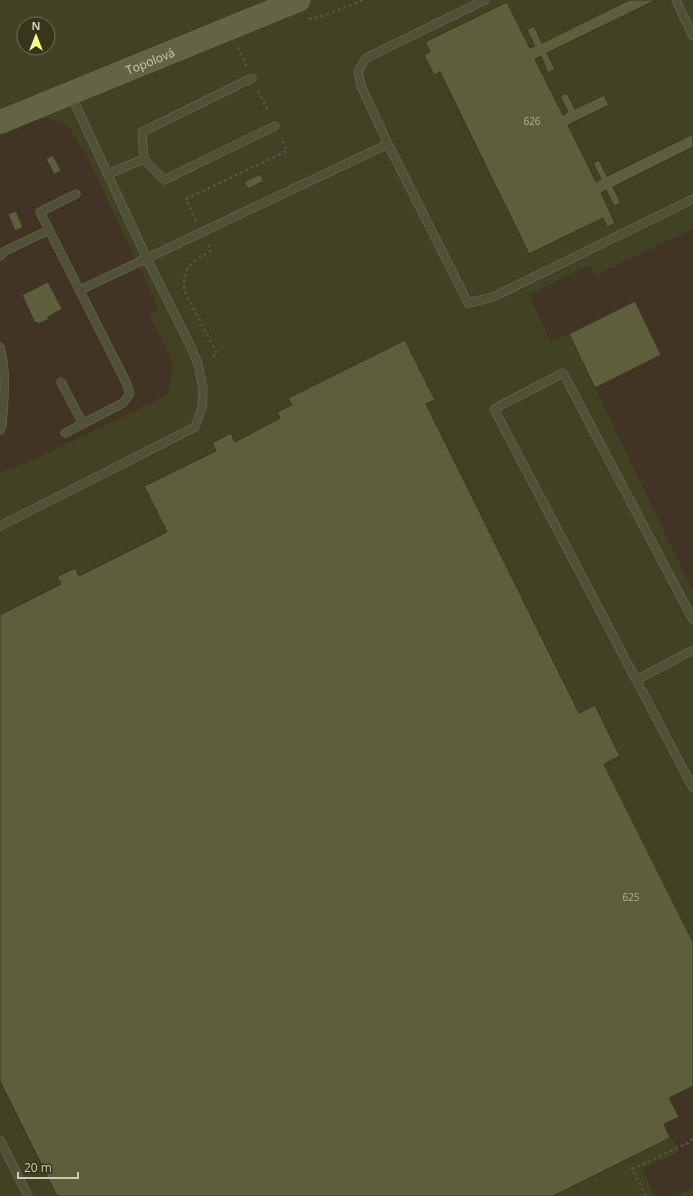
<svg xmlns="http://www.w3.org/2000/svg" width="693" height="1196" viewBox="0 0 693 1196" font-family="'Open Sans',sans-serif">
  <rect width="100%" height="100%" fill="#414123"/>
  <path fill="#423425" d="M46 118 60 121 70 129 87 156 159 310 149 315 173 362 168 395 26 463 0 472V137L36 120Z
    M693 229V591L595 388 661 355 635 302 551 342 529 295 590 265 596 275Z
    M693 1086V1187L676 1196H655L642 1169 679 1152 664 1124 679 1117 669 1098Z"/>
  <path fill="#5e5e3c" stroke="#37381e" d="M629 0H656L547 53 555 69 548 73 541 56 535 59 563 115 568 112 560 96 567 93 575 109 604 95 609 105 568 125 596 182 601 179 593 163 599 160 607 176 693 134V147L613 187 621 203 614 206 606 190 601 193 615 223 607 227 603 218 529 254 440 72 434 75 424 55 430 52 425 42 507 2 530 48 535 46 527 30 534 26 542 43Z
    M53 155 61 171 54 174 46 159Z
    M260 174 264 181 248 189 244 182Z
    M16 211 23 227 15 231 8 214Z
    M48 282 62 309 48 317 49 319 38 324 37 322 35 323 22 295Z
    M635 301 661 355 595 388 569 334Z
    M405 340 435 400 426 404 579 713 595 705 620 756 604 764 693 942V1086L669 1098 679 1117 664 1124 670 1138 553 1196H57L0 1081V615L61 584 57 577 75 568 79 576 167 532 144 486 216 451 212 443 231 433 235 442 280 418 277 412 292 405 288 398Z"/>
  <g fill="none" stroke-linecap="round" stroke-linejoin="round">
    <defs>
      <path id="lane" d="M676 0 693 36
        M388 144 361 86 358 71 366 58 485 0
        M144 159 164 180 275 126
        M108 174 144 159 142 132 252 78
        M0 256 5 251 49 230
        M80 290 388 144 468 303 493 297 693 199
        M0 347C7 372 4 400 2 426L0 430
        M61 382 83 424
        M65 433 123 403 130 394 126 382 40 212 76 194
        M0 526 195 427 202 408 203 389 198 364 190 345 147 259 71 95
        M693 620 563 373 494 409 693 788
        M636 680 693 650
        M0 1140 28 1196"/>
      <g id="secondary">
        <path id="s1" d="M0 122 299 0"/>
      </g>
    </defs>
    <use href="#lane" stroke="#707158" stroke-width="9"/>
    <use href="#secondary" stroke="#707158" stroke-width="23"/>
    <path stroke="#5e5143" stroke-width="2.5" stroke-dasharray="3 3" stroke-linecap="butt" d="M309 19 323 16 363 0
      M238 47 246 66
      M258 91 269 113
      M196 221 186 199 287 151 281 137
      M208 245 211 251C191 261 181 269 185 292L217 354 210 358
      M646 1196 632 1169 690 1142 693 1137"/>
    <use href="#lane" stroke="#505137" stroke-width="8"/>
    <use href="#secondary" stroke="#626445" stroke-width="22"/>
  </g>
  <g text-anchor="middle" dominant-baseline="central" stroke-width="3" stroke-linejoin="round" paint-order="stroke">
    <g font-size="10" fill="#afb095">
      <text x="532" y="121">626</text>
      <text x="631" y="897">625</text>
    </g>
    <g font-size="12" fill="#cacbb3" stroke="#35361c">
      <text stroke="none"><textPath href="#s1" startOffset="162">Topolová</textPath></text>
    </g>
  </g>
  <g transform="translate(36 36)"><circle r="19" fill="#35361c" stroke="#717258"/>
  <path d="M0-3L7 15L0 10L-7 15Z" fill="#faff85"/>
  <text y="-6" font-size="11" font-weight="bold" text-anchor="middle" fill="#cacbb3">N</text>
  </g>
  <path d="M18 1172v6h60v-6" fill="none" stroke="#cacbb3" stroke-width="2"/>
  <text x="24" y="1172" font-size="12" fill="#cacbb3" stroke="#35361c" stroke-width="3" paint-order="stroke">20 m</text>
</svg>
